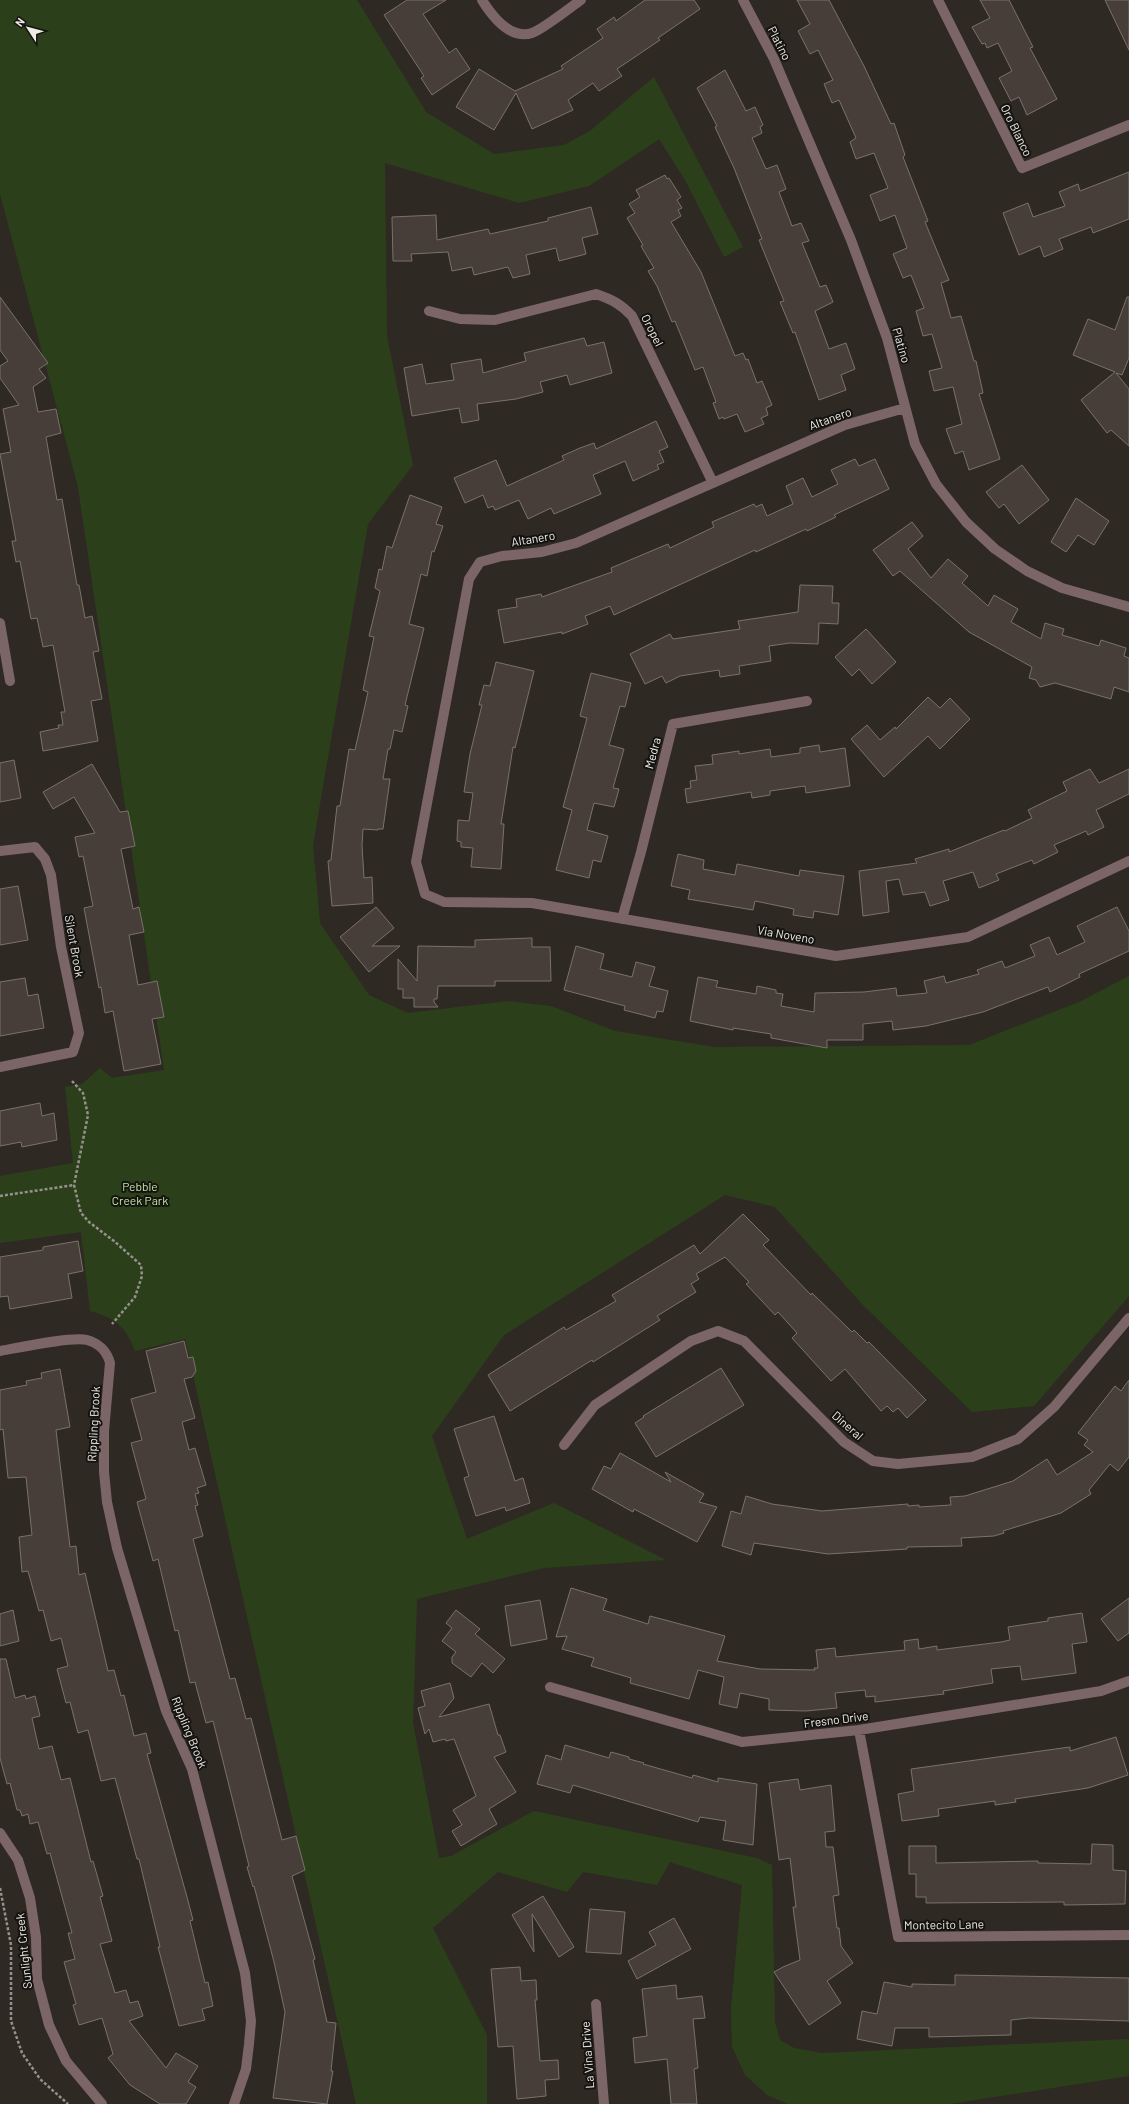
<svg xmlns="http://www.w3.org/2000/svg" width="1129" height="2104" viewBox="0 0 1129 2104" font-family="Barlow,sans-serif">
  <rect width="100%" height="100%" fill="#2f2923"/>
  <path fill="#2b401a" d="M0 0H357L426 112 494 154 564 145 590 131 654 77 743 247 724 257 685 180 659 139 589 186 519 203 385 163 387 336 413 465 368 524 313 845 320 923 369 995 408 1013 508 1001 551 1006 615 1031 715 1047 969 1045 1079 1002 1129 976V1296L1034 1406 972 1412 863 1305 775 1207 725 1195 504 1335 432 1436 467 1539 554 1503 666 1560 544 1568 417 1599 413 1723 439 1858 451 1856 534 1811 757 1858 772 1865 775 2023 780 2040 794 2048 822 2053 1129 2039V2076L950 2104H788L767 2095 745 2075 732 2047 731 2009 742 1885 670 1862 657 1885 583 1872 567 1892 498 1872 433 1928 487 2035V2104H356L185 1339 135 1351C126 1326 115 1318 90 1311L81 1232 0 1243V1176L73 1163 65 1087 82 1084 100 1068 112 1078 164 1070 78 487 0 194Z"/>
  <path fill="#473e3a" stroke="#7a716c" d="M407 0H446L423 14 449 53 456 48 470 69 432 95 421 78 424 76 384 15Z
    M645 0H694L700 9 658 38 660 40 617 69 622 76 599 91 593 83 568 100 573 110 532 129 516 93 494 130 456 107 479 69 515 91 563 69 561 66 603 38 597 29 614 17 616 21Z
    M797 0H829L864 66 891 124 894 123 905 155 903 157 928 221 925 222 949 280 941 283 951 318 961 316 974 361H976L983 393 979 394 1000 459 969 470 963 451 955 454 946 429 962 424 953 387 934 391 929 371 942 368 932 334 923 336 916 311 924 308 911 275 903 278 893 254 907 248 895 215 880 221 870 195 888 188 874 153 856 159 850 142 856 138 839 100 832 103 824 84 833 80 818 50 810 54 798 31 810 24Z
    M980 0H1009L1033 47 1030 48 1057 99 1027 115 1019 97 1011 101 999 78 1012 71 998 43 987 48 985 43 982 44 972 27 990 18Z
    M1105 0H1129V50Z
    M725 70 746 111 755 107 763 125 760 127 762 133 752 138 766 169 777 165 786 189 779 192 792 226 801 223 809 241 802 243 820 287 826 285 833 302 815 311 829 349 846 343 855 369 841 375 846 390 819 400 795 332 793 333 780 302 784 301 759 240 762 239 734 168 715 127 717 126 697 88Z
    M1129 172V219L1093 233 1091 227 1059 239 1063 249 1044 257 1040 246 1019 255 1003 213 1028 203 1033 217 1065 206 1059 192 1078 184 1080 191Z
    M665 175 667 179 669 178 681 197 677 200 682 208 678 210 681 216 671 222 701 272 735 356 743 353 746 360 748 359 757 383 762 381 772 405 766 408 768 415 761 418 764 424 745 432 737 414 724 419 723 417 719 419 713 403 716 402 703 367 695 370 675 321 672 322 657 286 648 271 654 268 641 246 643 245 627 218 635 213 629 204 640 197 636 190Z
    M591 207 598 234 582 238 586 254 559 261 556 248 526 255 530 274 513 278 508 267 474 275 472 267 452 271 448 252 411 254 412 261H393L392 217 436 215 437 240 488 229 490 234 548 221V218Z
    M0 297 48 363 39 369 46 378 33 387 38 412 56 409 61 433 46 437 57 500 62 499 77 585H79L85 618 92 616 99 651 93 652 102 699 91 701 98 741 43 751 40 732 59 728 58 725H63L61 712H65L53 645 43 647 37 618 31 619 20 561 16 562 12 541H16L0 454 11 452 3 409 19 405 0 378V366L8 361 0 350Z
    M1127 297H1129V358L1122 375 1116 373 1129 389V446L1111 430 1107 433 1081 400 1115 372 1073 355 1088 319 1115 330Z
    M584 338 587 346 604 342 612 373 570 385 567 375 540 382 543 392 516 399 477 404 479 420 462 423 459 408 412 416 404 368 422 364 426 384 454 380 451 364 481 359 483 373 526 361 524 353Z
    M656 421 668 447 659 451 664 462 657 465 659 469 633 481 625 461 593 475 601 494 554 514 551 508 528 519 519 500 495 510 493 506 488 508 483 495 465 503 454 478 496 460 507 486 564 460 562 456 580 448 594 443 596 449Z
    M855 459 859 466 875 459 889 489 834 515 836 517 807 531 806 529 756 552 755 550 614 615 610 606 585 616 588 624 562 634V632L504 643 498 610 517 607 516 599 541 594 542 597 612 572 611 568 668 544 670 548 714 527 712 522 754 504 756 507 762 504 767 516 793 504 786 486 803 478 812 497 838 484 831 470Z
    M1022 465 1049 500 1019 524 1004 504 999 508 986 492Z
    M410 495 442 507 436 524 443 526 434 552 432 551 427 576 421 574 409 624 424 628 405 705 408 706 402 732 394 730 390 749H388L383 779H390L383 829H378V830L363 829 362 845 364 878 372 877 373 903 332 906 328 861 331 860 337 806H340L349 749 355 750 368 692 363 690 374 637 369 636 380 591 375 588 379 569 382 570 387 546 392 548Z
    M1076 498 1109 521 1094 545 1078 535 1066 552 1051 542Z
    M912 522 923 536 908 549 931 578 948 559 968 576 962 583 988 606 994 595 1018 609 1011 622 1041 639 1045 623 1064 629 1062 635 1099 646 1101 640 1126 648 1124 656 1129 658V692L1114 687 1111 699 1055 683 1040 687 1036 680 1029 678 1032 667 969 632 900 571 893 576 873 550Z
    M800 585 833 586 832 603H839L838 624 819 623 818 644 790 643 769 646 771 661 739 666 740 674 720 677 719 670 680 676 666 683 662 676 645 684 630 654 670 634 673 639 740 629 738 621 798 612Z
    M866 629 896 662 872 684 859 669 852 676 835 657Z
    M496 662 534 671 515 748 513 747 501 824H504L501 869 471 867 473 848 461 847V842L457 841 458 820 469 821 473 793 464 792 470 754 482 705H479L484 685 490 686Z
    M591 673 631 683 625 707 620 706 609 745 624 749 613 788 619 789 614 807 594 803 587 830 608 836 601 862 593 860 589 878 556 870 572 810 563 807 587 718 580 716Z
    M928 697 940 708 950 698 970 719 940 749 928 736 884 777 851 739 867 725 880 740 895 727 896 729Z
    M819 745 820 752 845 748 850 786 806 793 805 786 770 791V795L752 798 751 792 687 803 685 789 691 788 690 781 697 780 695 766 713 764 712 755 739 751V754L770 749 771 757 800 753V748Z
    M14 760 21 798 0 802V763Z
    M92 764 120 812 128 811 135 846 121 849 133 909 139 907 144 932 129 935 138 985 157 981 164 1017 152 1019 161 1064 124 1071 113 1011 105 1013 101 987 99 988 84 908 93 906 83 856 79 857 75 837 95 833 74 797 53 809 43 792Z
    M1090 769 1099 783 1129 769V794L1096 810 1104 827 1088 835 1086 831 1054 845 1058 852 1034 864 1032 860 996 874 999 880 979 888 973 872 943 881 949 900 930 906 925 892 903 895 899 879 886 881 889 912 863 916 859 871 917 863 915 859 949 849V852L1004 830 1005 831 1032 818 1028 810 1067 791 1063 782Z
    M678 854 704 860 703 869 735 875 737 864 799 876 800 870 844 876 838 915 814 911 813 918 793 915 794 909 755 901 753 910 688 899 690 890 671 886Z
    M18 886 28 940 0 945V889Z
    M376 907 394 928 372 946H400L369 972 340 937Z
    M1117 907 1129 931V951L1079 974 1080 977 1050 992 1048 987 983 1012 926 1026 893 1030 892 1021 863 1024V1040H827V1048L771 1038V1034L733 1028V1030L690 1021 698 977 718 981 716 987 756 994 757 986 776 990V993L783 994 781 1006 814 1012 815 993 864 992 896 988 897 996 927 993 924 981 944 976 946 983 979 974 977 970 1002 961 1005 968 1035 956 1030 945 1049 937 1057 955 1085 942 1077 926Z
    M532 938V947H550L551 981H495V986H438L437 999H434V1002L438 1007H414V998H403V989H398V959L417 981 418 946 475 947V940Z
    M576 946 604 954 600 969 632 977 636 962 655 967 649 986 668 991 663 1012 657 1011 655 1018 624 1010 625 1006 564 990Z
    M25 978 28 996 38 994 44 1028 0 1036V982Z
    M40 1103 42 1116 54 1113 57 1140 22 1147 21 1142 0 1146V1111Z
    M743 1214 769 1240 763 1245 811 1295 812 1293 852 1332 854 1330 867 1343 869 1342 926 1400 907 1418 898 1408 893 1412 887 1406 881 1411 845 1369 831 1381 792 1338 797 1333 778 1312 775 1315 746 1284 749 1282 725 1257 696 1274 699 1279 691 1284 696 1292 657 1316 660 1320 593 1362 592 1360 510 1411 488 1375 564 1327 566 1330 616 1301 612 1295 694 1245 700 1254Z
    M78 1241 83 1271 68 1274 72 1298 10 1309 8 1296 0 1297V1257L43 1250V1247Z
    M184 1341 188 1358 193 1357 196 1371 192 1377 184 1379 195 1418 182 1422 189 1450 195 1448 206 1485 197 1488 199 1493 195 1494 198 1505 195 1506 203 1536 193 1539 230 1679 235 1678 246 1719 251 1718 282 1840 296 1836 305 1870 292 1876 315 1959 313 1960 327 2022 336 2023 331 2071H333L327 2104 273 2098 285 2012 274 1962 254 1886 253 1887 247 1867 249 1866 213 1721 206 1723 195 1682 190 1683 178 1630 175 1631 158 1559 153 1561 137 1502 146 1499 131 1443 142 1440 131 1399 156 1392 146 1351Z
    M721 1368 744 1405 656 1457 635 1423 644 1417 643 1416Z
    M60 1369 70 1427 56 1430 70 1547 76 1546 79 1575 85 1573 108 1671 114 1670 121 1696 124 1695 134 1736 146 1733 151 1753 147 1754 187 1897 193 1920 190 1921 205 1983 208 1982 213 2006 202 2009 205 2020 179 2026 158 1947H160L139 1859H137L115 1778 101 1781 88 1730 78 1733 70 1702 66 1703 57 1669 68 1666 61 1638 51 1641 43 1610 39 1611 28 1571 22 1572 19 1537 32 1535 27 1487 26 1477 8 1478 3 1429 0 1430V1390L27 1385 26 1381 42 1378 41 1373Z
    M1129 1380V1457L1118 1471 1110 1464 1089 1490 1091 1494 1061 1513 1003 1531 1004 1533 994 1536 961 1538 962 1546 907 1547V1549L828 1554 754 1543 751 1555 722 1546 731 1511 741 1514 746 1496 772 1504 822 1511 908 1504V1506L919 1505V1507L951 1505 950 1497 965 1496 1013 1481 1047 1459 1057 1475 1093 1452 1084 1445 1088 1440 1078 1433 1115 1386 1121 1391Z
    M494 1416 515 1481 523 1478 530 1503 506 1511 505 1507 476 1516 464 1478 469 1476 454 1429Z
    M620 1453 671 1482 665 1472 704 1494 699 1502 717 1507 697 1542 634 1509 633 1512 592 1489 604 1466 611 1469Z
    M571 1588 607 1599 603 1610 648 1624 650 1616 725 1636 717 1661 760 1669 815 1670 814 1668H818L816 1650 835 1648 836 1657 905 1650 904 1641 918 1639 919 1649 937 1646V1650L1001 1642 1010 1640 1008 1627 1048 1621V1618L1082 1613 1087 1642 1072 1644 1076 1673 1022 1680 1020 1666 991 1669 993 1683 943 1691 944 1694 875 1702V1696L866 1697 865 1690 835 1693 837 1708 806 1711 769 1710V1699L740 1693 737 1708 719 1704 724 1677 698 1670 689 1699 630 1683 631 1678 591 1666 594 1658 562 1649 567 1636 556 1637Z
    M1129 1598V1633L1118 1641 1101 1619Z
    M540 1600 547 1639 511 1646 505 1606Z
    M13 1610 19 1641 0 1646V1614Z
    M456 1610 480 1629 475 1634 505 1659 493 1673 482 1663 471 1677 452 1663V1657L456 1652 442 1641 452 1628 446 1623Z
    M0 1659H6L15 1698 25 1695 26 1699 35 1696 40 1716 32 1718 39 1749 52 1746 61 1780 70 1778 91 1862 93 1861 103 1896 100 1897 112 1941 100 1944 115 1993 126 1990 130 2003 138 2001 143 2016 129 2021 166 2068 176 2053 198 2066 188 2082 196 2087 186 2104H160L130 2085 108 2058 113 2054 102 2018 79 2025 73 2005 76 2004 64 1962 75 1959 68 1933H72L50 1853 47 1854 38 1822 30 1824 28 1814 22 1816 20 1810H17L10 1783 7 1784 0 1758Z
    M450 1683 454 1698 439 1717 489 1704 498 1735H500L506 1752 494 1757 516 1792 489 1809 497 1824 461 1846 452 1831 462 1825 453 1810 476 1796 454 1739 446 1741 445 1739 433 1742 429 1729 425 1734 418 1708 425 1706 421 1691Z
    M1116 1737 1128 1775 1088 1788 1015 1799 1016 1802 995 1805V1801L938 1809 939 1816 902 1821 898 1794 914 1791 911 1769 1070 1747V1751Z
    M565 1745 609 1758 611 1752 629 1757V1759L644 1763 643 1764 692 1778 693 1775 718 1782V1778L757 1784 753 1845 723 1840 726 1821 700 1817 698 1822 573 1785 570 1793 537 1784 546 1755 561 1760Z
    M798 1779 800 1790 831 1785 835 1831 825 1832 826 1847H833L839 1895 833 1896 837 1928H839L841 1946 853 1963 827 1981 841 2003 809 2025 774 1972 783 1967 800 1960 793 1907H796L790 1858 779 1860 769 1783Z
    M1092 1844 1113 1845V1870L1126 1871 1125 1904 1064 1905V1902L926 1903V1897H916V1874H909V1846H936V1863L1038 1861V1863L1091 1864Z
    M543 1896 574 1947 559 1957 532 1914 534 1952 512 1915Z
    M590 1909 625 1912 621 1954 586 1952Z
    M674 1918 691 1949 637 1979 628 1961 656 1945 649 1932Z
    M520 1967 521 1981 536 1980 537 2000H535L540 2061 558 2060 559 2079 545 2080 546 2096 517 2099 513 2046 498 2047 491 1969Z
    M955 1975 1129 1978V2021L1029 2018 1011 2020V2035L929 2037V2028H895L892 2046 857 2039 862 2011 877 2014 884 1982 912 1987V1984L955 1985Z
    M676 1985 677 1999 702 1996 705 2018 693 2019 698 2068 694 2069 697 2104H671L667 2059 635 2063 633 2038 647 2036 642 1989Z"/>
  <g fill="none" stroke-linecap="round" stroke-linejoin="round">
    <path stroke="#96918c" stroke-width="2.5" stroke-dasharray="3 2" stroke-linecap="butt" d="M72 1081 83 1093 88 1115 74 1185 81 1213 89 1222 114 1241 141 1265 142 1276 135 1297 112 1324
      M0 1196 74 1185
      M0 1888 11 1945V2021L22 2053 40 2079 68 2104"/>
    <path stroke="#7c6567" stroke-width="10" d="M482 0C492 16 510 40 532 33 542 30 571 7 581 0
      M743 0 774 59 851 240 887 338 915 444 936 484 966 522 995 549 1027 571 1062 588 1129 607
      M938 0 1022 168 1129 125
      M429 311 460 319 495 320 596 294C611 299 621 304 632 316L713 483
      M905 408 845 425 576 543 542 552 502 556 480 562 469 579 416 862 425 894 444 902 532 903 836 956 968 937 1129 861
      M0 623 10 681
      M0 851 35 847 45 859 51 875 61 947 79 1033 73 1052 0 1067
      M622 919 641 852 673 724 807 701
      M0 1351C17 1348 73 1336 87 1340 98 1343 107 1351 110 1363L104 1431V1472L107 1502 117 1548 166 1711 192 1769 245 1973 251 2021 249 2044 246 2069 234 2104
      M564 1445 595 1405 691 1341 718 1331 744 1341 844 1442 873 1461 898 1464 972 1457 1018 1439 1054 1407 1129 1318
      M550 1687 742 1742 859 1730 1101 1691 1129 1681
      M859 1730 898 1937 1129 1935
      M0 1833 18 1860 30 1898 36 1937 37 1979 49 2025 66 2061 102 2104
      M596 2004 604 2104"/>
  </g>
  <g text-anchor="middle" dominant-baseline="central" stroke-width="4" stroke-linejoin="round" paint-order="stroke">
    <g font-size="12" fill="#eeeae6" stroke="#151310">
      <text transform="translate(780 43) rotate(63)">Platino</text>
      <text transform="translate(1017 130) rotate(64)">Oro Blanco</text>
      <text transform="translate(653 330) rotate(63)">Oropel</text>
      <text transform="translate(902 345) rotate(74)">Platino</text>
      <text transform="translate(830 418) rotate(-20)">Altanero</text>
      <text transform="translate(533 538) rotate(-9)">Altanero</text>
      <text transform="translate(652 753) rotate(-75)">Medra</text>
      <text transform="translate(786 934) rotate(10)">Via Noveno</text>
      <text transform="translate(75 946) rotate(80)">Silent Brook</text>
      <text transform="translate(93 1424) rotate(-87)">Rippling Brook</text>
      <text transform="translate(848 1425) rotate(41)">Dineral</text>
      <text transform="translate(836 1719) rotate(-7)">Fresno Drive</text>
      <text transform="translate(190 1732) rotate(68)">Rippling Brook</text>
      <text transform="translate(944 1924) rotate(-1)">Montecito Lane</text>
      <text transform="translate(23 1951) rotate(-96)">Sunlight Creek</text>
      <text transform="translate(587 2055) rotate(-94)">La Vina Drive</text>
    </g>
    <g font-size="12" fill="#bfe5a3" stroke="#151310">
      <text x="140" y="1186">Pebble<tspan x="140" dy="14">Creek Park</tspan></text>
    </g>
  </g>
  <g transform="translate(28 28) rotate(306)" stroke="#151310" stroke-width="3" paint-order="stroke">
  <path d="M0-3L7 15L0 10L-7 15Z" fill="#eeeae6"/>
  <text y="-6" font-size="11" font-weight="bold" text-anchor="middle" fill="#eeeae6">N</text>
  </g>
</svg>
